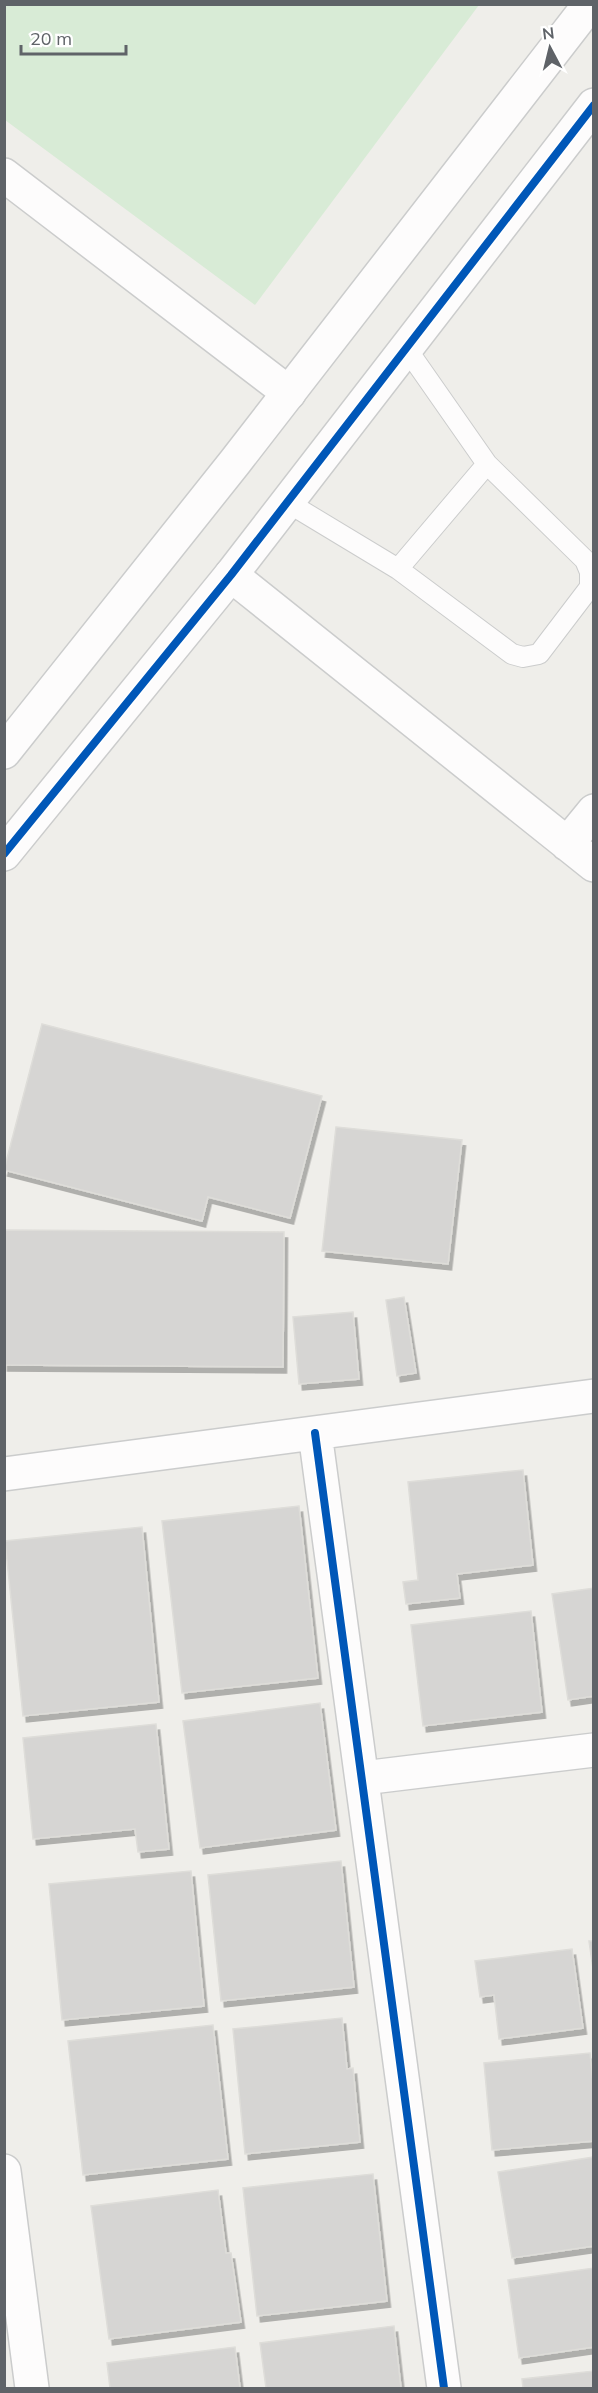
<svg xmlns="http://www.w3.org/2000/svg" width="598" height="2393" viewBox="0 0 598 2393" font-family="Mulish,sans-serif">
  <defs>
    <filter id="shadow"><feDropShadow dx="3.5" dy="6" stdDeviation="0" flood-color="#0004"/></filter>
  </defs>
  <rect width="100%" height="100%" fill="#efeeea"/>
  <path fill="#d8ebd6" d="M5 4H479V5L255 305 5 120Z"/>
  <path fill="#d6d5d3" stroke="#deddd9" stroke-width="1.5" filter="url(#shadow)" d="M42 1024 322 1096 290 1218 208 1197 202 1221 4 1170Z
    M336 1127 462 1140 448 1264 322 1251Z
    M4 1230 284 1232 283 1367 4 1365Z
    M404 1297 416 1373 397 1376 386 1300Z
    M353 1312 359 1379 299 1384 293 1317Z
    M523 1470 533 1565 457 1574 460 1598 406 1604 403 1582 418 1580 408 1482Z
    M299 1506 318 1678 182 1693 162 1521Z
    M142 1527 159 1702 23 1716 5 1541Z
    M594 1588V1696L568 1700 552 1594Z
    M531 1611 542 1712 423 1726 411 1625Z
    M320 1703 336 1830 200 1848 183 1721Z
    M156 1724 169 1849 138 1852 135 1829 33 1839 23 1738Z
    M341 1861 354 1987 221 2001 208 1875Z
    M191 1871 204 2006 62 2020 49 1884Z
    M589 1941H594V1976Z
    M572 1949 583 2028 499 2039 494 1995 480 1997 475 1961Z
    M342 2018 347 2069 353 2068 360 2142 245 2154 233 2029Z
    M213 2025 228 2159 83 2175 68 2041Z
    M590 2053 594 2091V2141L492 2150 484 2063Z
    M594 2157V2246L512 2258 498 2172Z
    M373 2174 387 2301 257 2316 243 2188Z
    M218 2190 226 2253H231L241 2322 109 2339 91 2206Z
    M594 2268V2347L519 2358 508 2280Z
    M394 2326 401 2388H266L260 2343Z
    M235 2347 240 2388H110L107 2363Z
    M594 2371V2388H523L522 2379Z"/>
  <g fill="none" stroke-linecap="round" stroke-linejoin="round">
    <defs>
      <path id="service" d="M287 502 398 569 487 464 406 348
        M398 569 512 654 523 657 539 654 590 587V572L585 560 487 464"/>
      <path id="minor" d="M4 175 289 393
        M231 575 594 865
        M567 844 594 811
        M315 1433 444 2388
        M4 1474 594 1396
        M363 1778 594 1750"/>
      <path id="tertiary" d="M4 752 235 462 590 4
        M4 854 231 575 594 105
        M4 2171 32 2388"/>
    </defs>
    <use href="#service" stroke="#cbcccc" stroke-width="22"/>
    <use href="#minor" stroke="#cbcccc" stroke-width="36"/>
    <use href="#tertiary" stroke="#cbcccc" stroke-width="36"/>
    <use href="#service" stroke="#fdfcfc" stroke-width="20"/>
    <use href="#minor" stroke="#fdfcfc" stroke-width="33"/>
    <use href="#tertiary" stroke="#fdfcfc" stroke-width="33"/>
    <defs>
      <path id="cycleway" d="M4 854 231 575 594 105
        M315 1433 444 2388"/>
    </defs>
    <use href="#cycleway" stroke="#fff" stroke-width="11"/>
    <use href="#cycleway" stroke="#0057b8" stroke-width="8"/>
  </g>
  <rect width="598" height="2393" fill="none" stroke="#5f6368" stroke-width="12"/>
  <g transform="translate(550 48) rotate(353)" stroke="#ffffff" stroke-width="4.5" paint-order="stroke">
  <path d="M0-4.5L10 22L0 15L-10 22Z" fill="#5f6368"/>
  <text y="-9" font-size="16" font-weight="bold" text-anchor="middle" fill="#5f6368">N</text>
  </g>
  <path d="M21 45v9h105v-9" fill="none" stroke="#5f6368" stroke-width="3"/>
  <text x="30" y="45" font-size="18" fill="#5f6368" stroke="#ffffff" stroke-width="4.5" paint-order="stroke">20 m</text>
</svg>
